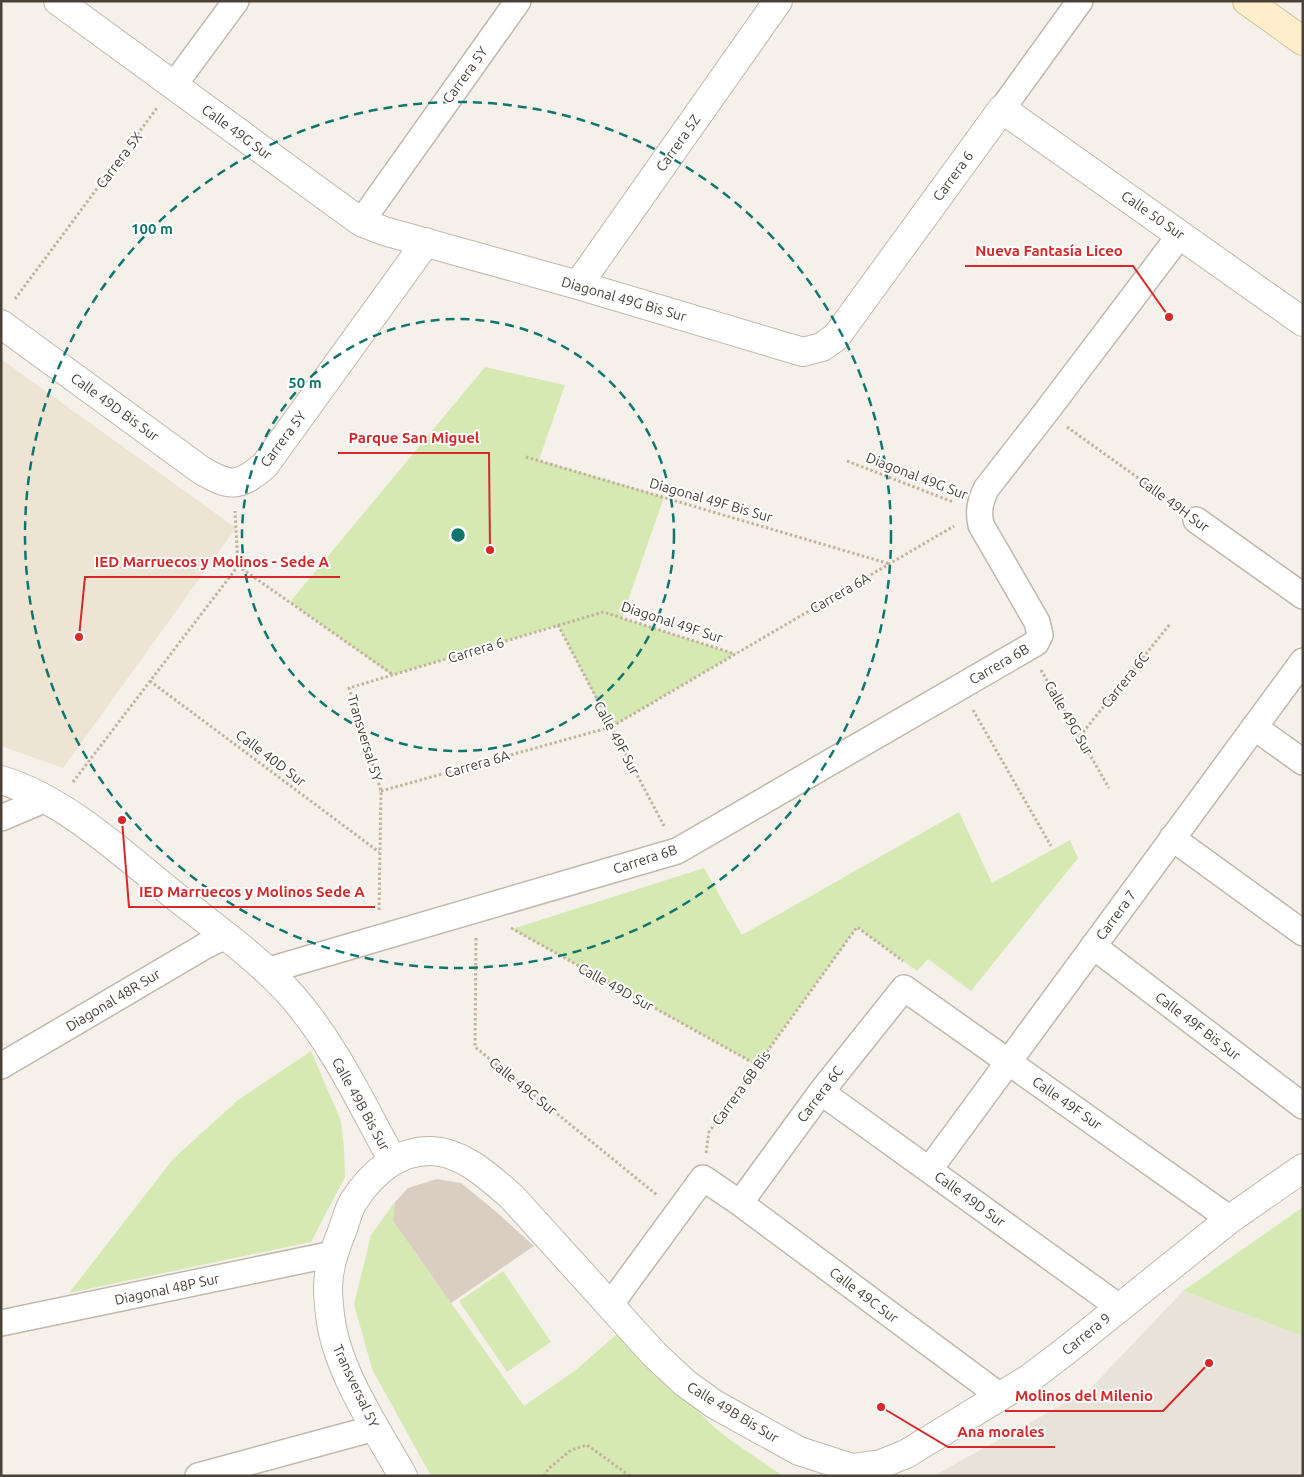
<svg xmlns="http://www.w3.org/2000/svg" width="1304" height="1477" viewBox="0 0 1304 1477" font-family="Ubuntu,sans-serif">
  <rect width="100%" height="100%" fill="#f5f1ea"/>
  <path fill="#e9e2d8" d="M1183 1291 1303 1336V1476H933L1089 1390Z"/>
  <path fill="#eee4d4" d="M1 359 236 528 63 768 1 746Z"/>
  <path fill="#d6e9b3" d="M485 367 565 385 539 460 664 497 622 618 735 654 611 727 558 625 392 675 290 602Z
    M959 812 992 883 1070 840 1078 858 971 991 928 959 917 971 857 927 757 1065 512 929 704 868 742 935Z
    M311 1051 341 1121 344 1148 345 1177 311 1242 69 1293 173 1159 238 1100Z
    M395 1202 393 1221 524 1406 577 1369 618 1333 713 1426 729 1439 783 1476H431L372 1369 354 1304 371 1235Z
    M1303 1207V1336L1183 1291Z
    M503 1271 551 1342 507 1372 459 1301Z"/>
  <path fill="#dacec2" d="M437 1179 461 1183 493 1209 534 1246 451 1303 393 1221 395 1202 408 1188Z"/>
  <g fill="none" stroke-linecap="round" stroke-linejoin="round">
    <defs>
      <path id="minor" d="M174 85 236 1
        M1002 109 1080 1
        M361 222 518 1
        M1196 520 1303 596
        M1254 727 1303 762
        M1 818 46 799
        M1172 838 1303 933
        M1093 946 1303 1106
        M266 971 677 851 1036 643 1040 635 1037 622 981 525C978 511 980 502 986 489L1046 412 1180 235
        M1 1066 205 946 225 936
        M821 1092 1119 1307
        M929 1170 1303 661
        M740 1203 821 1092 904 988 1230 1219
        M610 1305 703 1178 740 1203 1000 1396
        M1 1323 333 1254
        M198 1476 375 1428"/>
      <path id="tertiary" d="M58 1 361 222 384 231 578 285 803 352 822 347 836 337 1002 109 1303 322
        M578 285 778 1
        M1 324 201 470C230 487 238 488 265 465L426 242
        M1 780C67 800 126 857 180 900 217 929 260 960 292 996 334 1044 362 1105 393 1161
        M403 1476C376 1428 336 1370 330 1315 329 1306 328 1297 328 1288 328 1270 334 1251 341 1234 345 1224 348 1211 353 1202 371 1174 397 1150 432 1151 463 1152 490 1178 512 1197L654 1354 685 1383 714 1404 799 1451 852 1468 881 1464 906 1454 1030 1378 1063 1353 1230 1219 1303 1168"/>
      <path id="secondary" d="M1247 1 1303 41"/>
    </defs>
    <use href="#minor" stroke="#c1b8ac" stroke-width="28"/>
    <use href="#tertiary" stroke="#c1b8ac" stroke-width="30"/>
    <use href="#secondary" stroke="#d5c09a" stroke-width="30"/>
    <path stroke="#c3b29e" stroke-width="3" stroke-dasharray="2.5 2.5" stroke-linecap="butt" d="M15 299 157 108
      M1067 427 1176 505
      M526 457 890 564
      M847 461 953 502
      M238 566 392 674
      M558 625 664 826
      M1041 670 1109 788
      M150 681 379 852
      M973 710 1051 846
      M1080 736 1170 624
      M73 782 238 566 235 511
      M381 791 611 727 954 526
      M379 910 381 791 349 688 603 612 735 654
      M511 928 757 1065
      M476 938 475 1047 657 1195
      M706 1153 709 1132 857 927 903 961
      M544 1476 548 1469 571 1450 587 1445 630 1476"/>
    <use href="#minor" stroke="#fff" stroke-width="25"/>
    <use href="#tertiary" stroke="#fff" stroke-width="28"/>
    <use href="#secondary" stroke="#ffedcb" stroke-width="28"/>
  </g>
  <g fill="none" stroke="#0f766e" stroke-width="2.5" stroke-dasharray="9 6">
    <circle cx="458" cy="535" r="216"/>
    <circle cx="458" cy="535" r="433"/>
  </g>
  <g text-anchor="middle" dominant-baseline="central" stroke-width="4" stroke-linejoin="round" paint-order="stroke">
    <g font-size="14" fill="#494138" stroke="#fff">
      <text transform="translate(465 75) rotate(-54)">Carrera 5Y</text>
      <text transform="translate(237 132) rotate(36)">Calle 49G Sur</text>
      <text transform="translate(678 143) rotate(-55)">Carrera 5Z</text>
      <text transform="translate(119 160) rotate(-53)">Carrera 5X</text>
      <text transform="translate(953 176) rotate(-54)">Carrera 6</text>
      <text transform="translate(1153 215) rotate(35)">Calle 50 Sur</text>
      <text transform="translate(624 299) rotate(16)">Diagonal 49G Bis Sur</text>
      <text transform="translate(115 407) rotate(36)">Calle 49D Bis Sur</text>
      <text transform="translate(283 439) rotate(-53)">Carrera 5Y</text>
      <text transform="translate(917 476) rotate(21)">Diagonal 49G Sur</text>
      <text transform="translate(711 500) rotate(16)">Diagonal 49F Bis Sur</text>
      <text transform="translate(1174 504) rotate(36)">Calle 49H Sur</text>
      <text transform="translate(840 593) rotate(-30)">Carrera 6A</text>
      <text transform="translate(672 622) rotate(18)">Diagonal 49F Sur</text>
      <text transform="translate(476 650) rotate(-17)">Carrera 6</text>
      <text transform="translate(999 664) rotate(-30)">Carrera 6B</text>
      <text transform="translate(1125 680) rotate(-51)">Carrera 6C</text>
      <text transform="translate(1069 718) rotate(60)">Calle 49G Sur</text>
      <text transform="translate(365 738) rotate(73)">Transversal 5Y</text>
      <text transform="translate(617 738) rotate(62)">Calle 49F Sur</text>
      <text transform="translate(271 758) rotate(37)">Calle 40D Sur</text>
      <text transform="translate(477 764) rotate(-16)">Carrera 6A</text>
      <text transform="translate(645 859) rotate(-18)">Carrera 6B</text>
      <text transform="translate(1116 915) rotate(-54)">Carrera 7</text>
      <text transform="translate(616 987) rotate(29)">Calle 49D Sur</text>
      <text transform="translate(113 1000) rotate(-31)">Diagonal 48R Sur</text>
      <text transform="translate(1198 1026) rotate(37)">Calle 49F Bis Sur</text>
      <text transform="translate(523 1086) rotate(39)">Calle 49C Sur</text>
      <text transform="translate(741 1088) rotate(-54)">Carrera 6B Bis</text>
      <text transform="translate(820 1094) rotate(-53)">Carrera 6C</text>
      <text transform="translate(1067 1103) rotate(35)">Calle 49F Sur</text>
      <text transform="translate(361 1104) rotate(61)">Calle 49B Bis Sur</text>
      <text transform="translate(970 1199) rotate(36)">Calle 49D Sur</text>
      <text transform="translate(167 1289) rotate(-12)">Diagonal 48P Sur</text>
      <text transform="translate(864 1295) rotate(37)">Calle 49C Sur</text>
      <text transform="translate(1086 1334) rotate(-39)">Carrera 9</text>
      <text transform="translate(356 1386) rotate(65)">Transversal 5Y</text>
      <text transform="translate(733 1412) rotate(31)">Calle 49B Bis Sur</text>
    </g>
  </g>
  <circle cx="458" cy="535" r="8" fill="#0f766e" stroke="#fff" stroke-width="2.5"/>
  <g font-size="15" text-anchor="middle" font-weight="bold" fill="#0f766e" stroke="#fff" stroke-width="4" stroke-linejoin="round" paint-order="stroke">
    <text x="152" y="234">100 m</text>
    <text x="305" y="388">50 m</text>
  </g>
  <path fill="none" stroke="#d62828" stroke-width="2" d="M1169 317L1133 266H965M490 550L489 453H338M79 637L85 577H340M122 820L129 907H375M1209 1363L1163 1411H1005M881 1407L948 1447H1055"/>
  <g fill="#d62828" stroke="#fff" stroke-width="2">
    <circle cx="1169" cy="317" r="5"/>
    <circle cx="490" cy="550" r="5"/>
    <circle cx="79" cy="637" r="5"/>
    <circle cx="122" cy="820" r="5"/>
    <circle cx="1209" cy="1363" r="5"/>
    <circle cx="881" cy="1407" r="5"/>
  </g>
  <g font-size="15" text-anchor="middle" font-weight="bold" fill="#d62828" stroke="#fff" stroke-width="4" stroke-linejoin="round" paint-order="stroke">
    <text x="1049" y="256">Nueva Fantasía Liceo</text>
    <text x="414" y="443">Parque San Miguel</text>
    <text x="212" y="567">IED Marruecos y Molinos - Sede A</text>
    <text x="252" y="897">IED Marruecos y Molinos Sede A</text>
    <text x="1084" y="1401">Molinos del Milenio</text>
    <text x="1001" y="1437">Ana morales</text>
  </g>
  <rect width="1304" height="1477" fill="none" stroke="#494138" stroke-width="5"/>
</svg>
